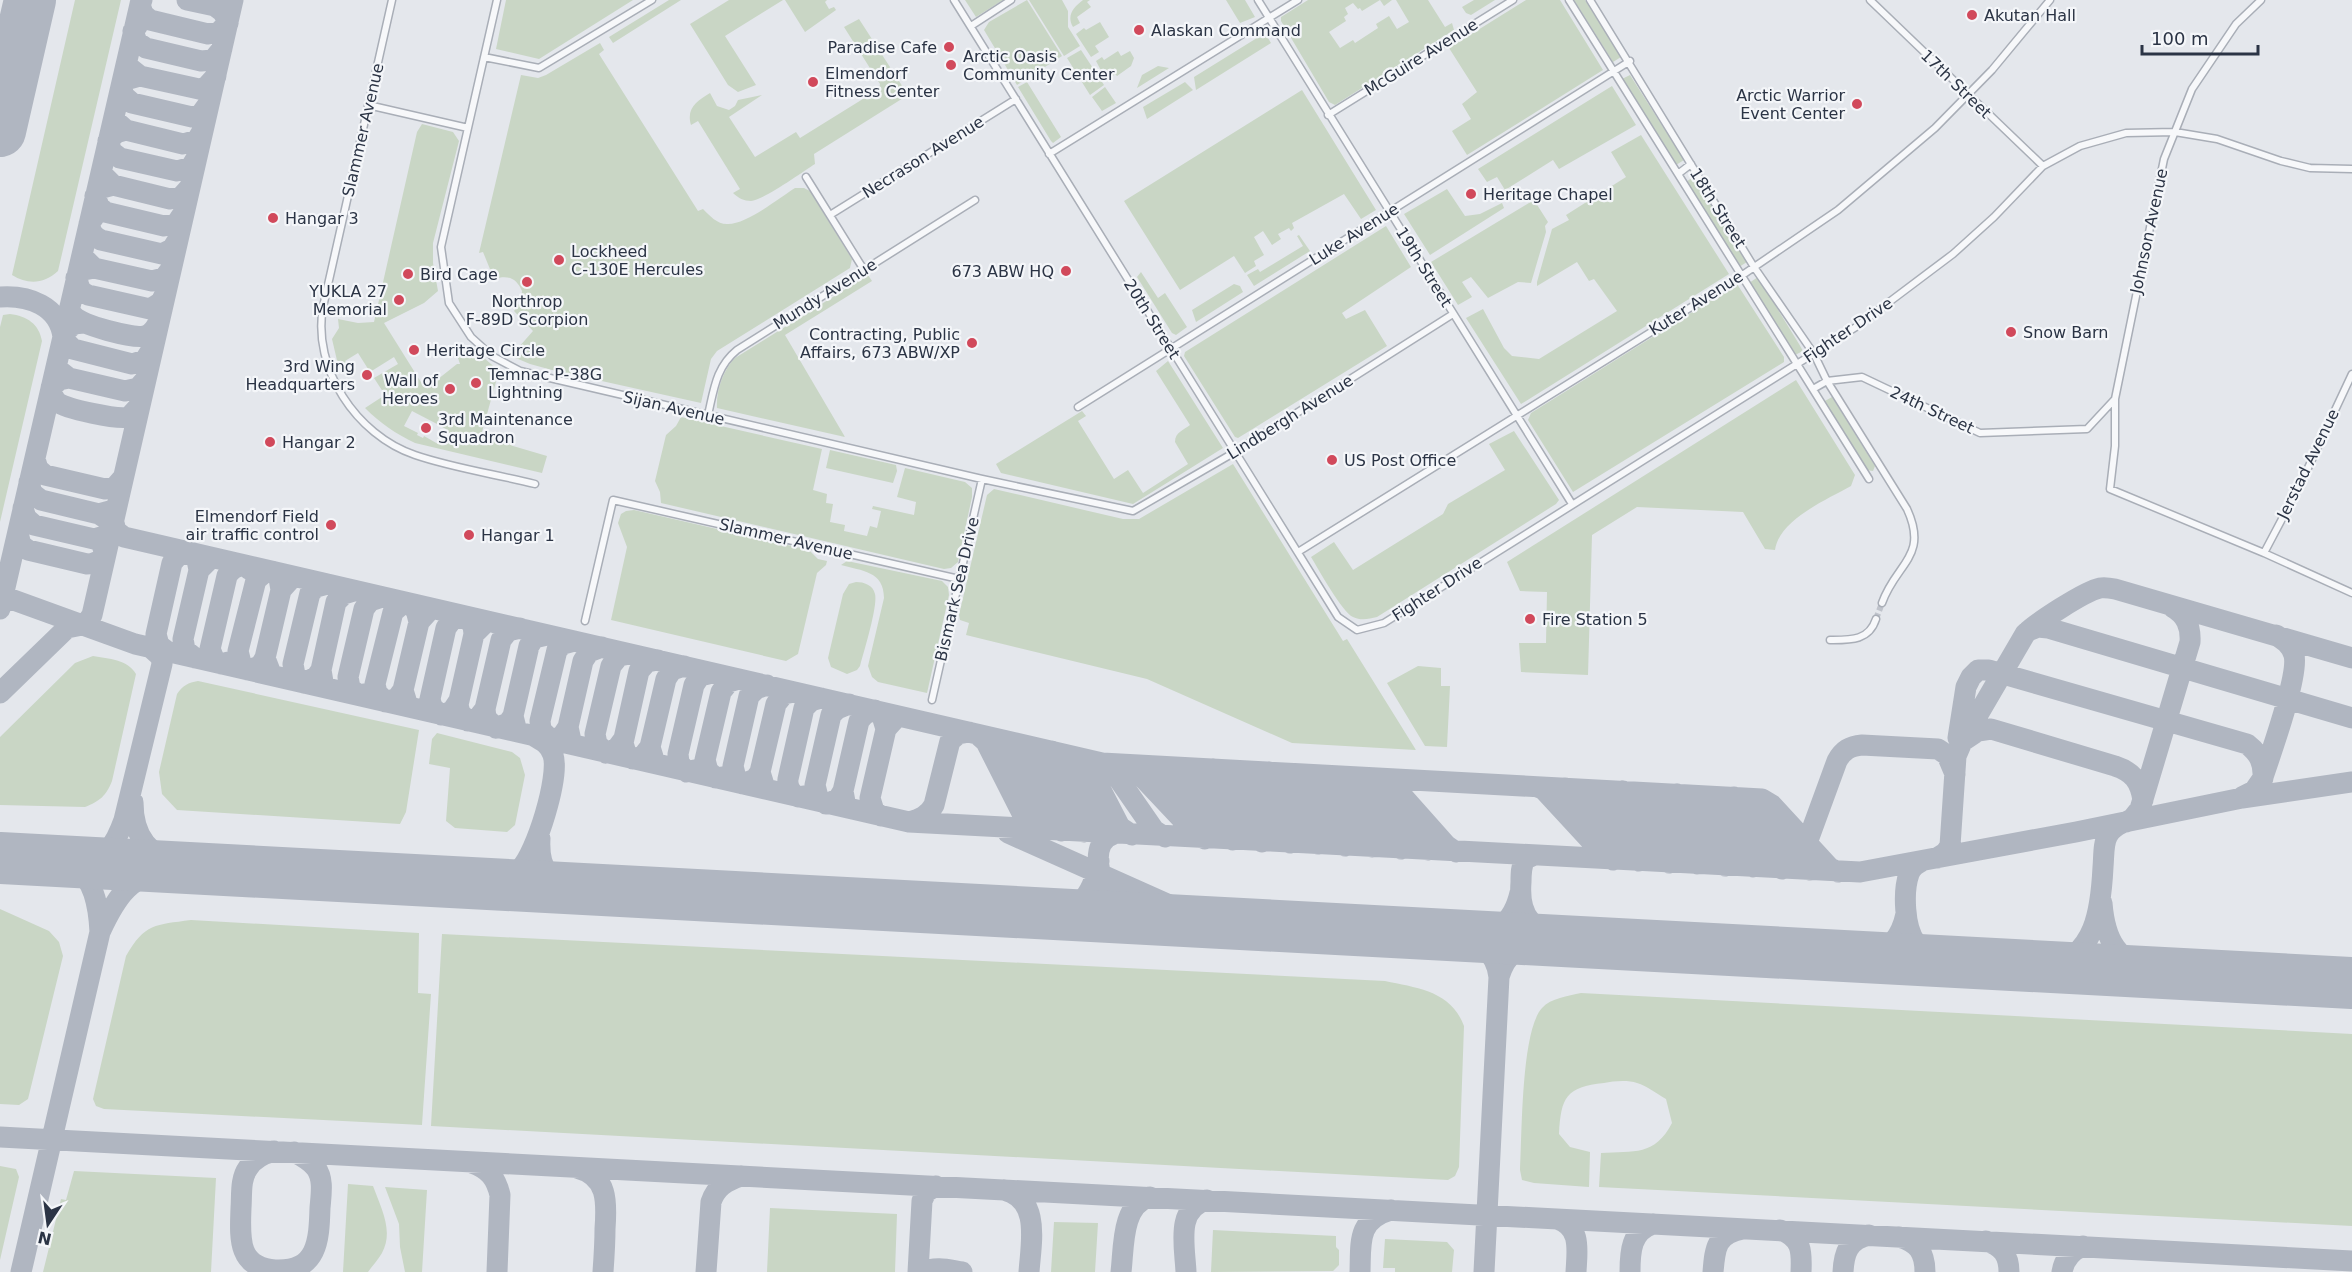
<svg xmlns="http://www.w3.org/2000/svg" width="2352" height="1272" viewBox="0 0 2352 1272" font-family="'DejaVu Sans',sans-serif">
  <rect width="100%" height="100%" fill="#e4e7ec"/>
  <path fill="#c9d6c5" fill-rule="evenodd" d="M75 0H121L58 271C44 284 28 285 12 275Z
    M506 0H633L539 59 496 49Z
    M669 0H681L613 43 609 37Z
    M729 0H783L725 36 756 85 738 92 728 85 690 24Z
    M785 0H827L825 2 829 9 834 7 836 10 805 32Z
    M965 0H1003L976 17Z
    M1027 0 1062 56 1017 85 984 30 989 22Z
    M1029 0H1062L1068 11V27L1080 46 1064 56Z
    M1083 0H1090L1087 2 1091 7 1077 17 1080 23 1073 27C1066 15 1074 7 1083 0Z
    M1226 0H1245L1255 17 1240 23Z
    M1308 0H1392L1384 6 1380 0 1362 11 1360 8 1358 9 1353 3 1345 8 1348 14 1344 17 1346 21 1329 32 1340 48 1353 40 1355 43 1378 28 1376 24 1389 16 1397 29 1409 22 1396 0H1428L1445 27 1452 23 1454 30 1335 105 1329 102 1281 21V17Z
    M1474 0H1495L1471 15 1466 13 1462 7Z
    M1526 0H1560L1603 70 1467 155 1452 131 1471 119 1462 104 1477 92 1449 48Z
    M1574 0H1585L1621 57 1613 62Z
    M859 19 908 95 814 154 815 164C802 172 764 200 751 201 744 201 738 198 733 193L740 189 698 121 691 125C686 108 697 101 710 93L717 106 729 110 735 106 738 100 762 95 729 117 755 157 796 132 800 138 879 89 880 84 844 27Z
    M1100 22 1109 37 1095 46 1099 52 1091 57 1076 34 1084 28 1086 30Z
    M1265 33 1271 43 1196 90 1194 77Z
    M600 43 604 50 599 54 698 211 703 209C710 216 717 224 727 224 746 225 779 198 795 188H804L810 191 852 259 850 268 717 351 711 359 701 403 552 370 530 364 511 356 533 331 514 311 521 301 522 291C516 277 507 275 494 279L483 252 479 253 521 75 538 78 546 75Z
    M1081 50 1104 85 1090 95 1067 58Z
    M1118 51 1121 56 1130 51 1134 58 1131 66 1117 76 1115 74 1107 82 1096 61 1102 57 1104 60Z
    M1158 66 1169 68 1137 88 1142 75Z
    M1630 75 1684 160 1676 165 1622 79Z
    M1027 82 1061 137 1053 143 1051 141 1018 87Z
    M1185 82 1193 90 1147 119 1143 107Z
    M1612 86 1636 125 1559 169 1553 160 1505 190 1497 177 1487 182 1478 169Z
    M1105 87 1116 103 1102 111 1092 97Z
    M1302 90 1376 210 1361 219 1344 194 1292 223 1294 228 1291 231 1289 228 1278 234 1281 239 1272 245 1263 231 1254 237 1264 255 1254 261 1256 266 1245 273 1234 256 1180 290 1124 201Z
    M422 124 453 132 459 141 433 243V263L438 291 424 303 384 323 424 387H428L457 364H460L457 355 469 349 475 350 499 371 482 432 513 446 547 456 542 473 415 443C396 434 380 423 365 408L385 395 374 378 398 364 394 357 370 372 358 353 345 361 347 364 339 369 332 339 339 328 338 319 358 323 374 322 417 132ZM412 411 437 424 439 418 443 420 440 426 446 429 443 435 448 438 447 441 441 439 438 444 424 436 423 438 417 435 418 433 404 426Z
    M1641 135 1729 274 1521 404 1466 318 1483 309 1504 348 1512 356 1539 359 1617 311 1594 279 1589 281 1577 262 1537 286V282L1552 229 1569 220 1566 215 1626 177 1611 152Z
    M1693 177 1747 262 1739 267 1686 182Z
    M1447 189 1465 216 1480 214 1502 203 1504 208 1430 255 1404 214Z
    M1534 200 1548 222 1545 226 1546 232 1531 283 1518 282 1488 298 1471 277 1462 282 1472 297 1458 305 1431 262Z
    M1386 226 1411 267 1342 313 1346 319 1365 310 1387 346 1238 438 1235 437 1184 356 1185 352Z
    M1299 235 1310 251 1254 286 1247 275 1258 269 1260 272 1303 246 1297 236Z
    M1141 272 1158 298 1165 293 1187 327 1176 335 1172 333 1137 277Z
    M868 275 872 281 785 335 845 437 717 408C716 391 723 370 735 358Z
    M1758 277 1799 344 1803 351 1795 355 1749 283Z
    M1234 284 1240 286 1243 292 1196 322 1192 310Z
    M1737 284 1784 357V362L1573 492 1528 420 1531 413Z
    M10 314C27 316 39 324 42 341L0 522V327L3 315Z
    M1168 361 1223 448 1133 504 1001 473 996 464 1082 411 1086 416 1078 421 1114 479 1128 470 1143 493 1188 464 1175 442C1175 432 1184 430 1190 425L1156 371Z
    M1796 380 1855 475 1851 486C1826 500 1779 520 1775 550L1765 549 1743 512 1637 507 1592 535 1588 675 1521 672 1519 643H1546L1547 592 1520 591 1507 562Z
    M1832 397 1875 466 1873 471 1866 470 1823 402Z
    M681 417 822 449 813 490 827 494 826 503 833 504 830 522 845 525 844 531 867 536 870 526 877 528 881 511 872 509 873 506 914 515 916 502 897 497 905 468 965 482 972 488V497L958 562 951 568 944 569 661 503 660 492 655 481 666 435 676 426Z
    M1514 431 1559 500 1556 504 1377 617C1369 619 1361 621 1353 617 1342 612 1319 570 1311 557L1334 542 1353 570 1443 514 1448 504 1505 470 1489 444Z
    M830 450 896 465 897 471 893 483 826 468Z
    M1233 464 1343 641 1347 639 1416 750 1292 743 1147 679 966 635 969 623 960 620 959 615 987 495 994 489 1123 519H1139Z
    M634 510 809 550 818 559 827 561 826 565 817 573 798 654 786 661 611 620 627 547 618 523 621 514 626 511Z
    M847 561 942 581 948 587 949 595 927 693 878 682 872 677 868 666 884 598C884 571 862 571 841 565Z
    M856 582C864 582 873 585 875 594 878 606 864 651 860 666L857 670 847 674 831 667 828 658 843 594 849 584Z
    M93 656C109 659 127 659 136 674L112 781C106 796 100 801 85 807L0 805V737L75 663Z
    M1418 666 1441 668V686H1450L1447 747 1425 746 1387 683Z
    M198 681 419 730 406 812 400 824 177 810 162 794 159 772 177 694C183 685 188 683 198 681Z
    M437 733 500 749 512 752 520 758 525 775 515 825 507 832 455 828 446 821 450 768 429 764 432 739Z
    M0 909 49 931 59 942 63 956 28 1099 19 1105 0 1104Z
    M191 920 419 933 418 993 431 994 422 1125 104 1109 96 1106 93 1099 126 956C145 923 155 925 191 920Z
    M442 934 1385 981C1418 988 1451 991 1464 1026L1459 1167 1455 1176 1448 1180 431 1126Z
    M1581 993 2352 1034V1226L1599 1187 1601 1153C1634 1151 1655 1156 1672 1123L1666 1099C1657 1094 1647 1086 1637 1083 1628 1080 1614 1081 1604 1083 1566 1087 1561 1097 1559 1134L1570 1147 1590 1152 1589 1187 1534 1183 1522 1180 1520 1170C1522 1135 1521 1031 1542 1008 1551 998 1568 996 1581 993Z
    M0 1166 16 1169 19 1177 0 1260Z
    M74 1171 216 1178 211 1272H43L61 1199 66 1200Z
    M348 1184 373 1186C381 1208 394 1231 382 1253 378 1260 372 1266 368 1272H343Z
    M385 1187 427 1190 422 1272H405L400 1247 399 1224Z
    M770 1208 897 1214 895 1272H767Z
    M1054 1222 1098 1223 1095 1272H1051Z
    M1213 1230 1336 1236V1247L1339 1250V1265L1333 1271 1211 1272Z
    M1385 1239 1447 1242 1454 1250 1452 1272H1395V1268H1383Z"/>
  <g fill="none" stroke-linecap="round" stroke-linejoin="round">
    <path stroke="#b0b6c1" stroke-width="21" d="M142 0 140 4 143 14 150 20 208 34 219 32 228 23 223 12 215 6
      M187 0 215 6 227 3
      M138 25 133 31 137 42 146 48 201 61 213 60 222 49
      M130 68 140 76 199 89 206 87 216 76
      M140 76 126 80 121 86 124 96 132 103 192 117 201 114 209 103
      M117 122 126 130 183 144 197 140 203 130
      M126 130 116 133 108 141 112 152 120 158 177 171 191 167 197 157
      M104 176 113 185 170 199 181 197 190 187
      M113 185 102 188 95 196 99 206 105 212 164 226 176 224 184 212
      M94 217 89 224C91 232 93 236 101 240L162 254 172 249 177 241
      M85 259 94 268 152 281 164 278 171 269
      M94 268 84 270 76 278 81 291 88 295 150 309 161 302 165 294
      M0 297C29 295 59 306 63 337
      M74 316C80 325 134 339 145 336 152 334 155 329 158 323
      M83 323 74 324 64 333 66 342 73 349 132 364 145 360 152 349
      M60 371 69 378 125 391 138 388 146 379
      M69 378 59 380 51 388C52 394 53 398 57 402 66 409 118 420 129 417L140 405
      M35 459 38 469 45 475 105 489 115 487 122 479
      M29 482 32 493 41 500 99 514 110 511
      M23 508 26 518 34 525 94 539 104 536 111 530 108 520 99 514
      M113 519 116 531 124 537 1102 763 1762 799 1772 805 1830 868 1838 872
      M18 533 21 545 28 550 87 564C95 564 100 561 105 555L103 548
      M0 595 135 644 909 822 1860 872 2076 832 2242 798 2352 782
      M0 609 141 0
      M81 624 87 622 92 615 233 0
      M484 624 474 634 458 705 460 713 468 721 478 718 485 709
      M2028 631 2038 627 2048 628 2352 718
      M168 652 159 645 156 634 172 563 178 556 189 552 197 560 199 570
      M195 658 185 650 183 639 199 570 208 561
      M265 658 260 666 248 670 241 663 238 651 256 580 264 573 272 571 279 578 281 590
      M228 662 221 664 214 659 210 649 227 576C231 569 236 566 244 565L250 570
      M321 670 316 677 304 683 295 675 293 664 310 593 316 587 327 584
      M270 671 265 658 281 590 290 580
      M323 682 321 670 336 602 344 594 354 591
      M403 690 397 698 386 702 377 693 375 684 393 612 401 605 408 603 416 610 419 622
      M0 693 67 628 82 625
      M365 694 358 695 350 688 348 677 364 609 370 601 382 597
      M458 702 452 711 441 715 432 707 430 699 446 628 452 620 464 616 473 625 474 634
      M407 703 403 690 419 622 428 612
      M513 716 508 723 496 728 486 718 485 709 501 640 508 631 520 628
      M568 727 562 736 551 740 541 730 540 721 557 650 563 644 574 641
      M516 728 513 716 529 646 534 638 547 635
      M977 734 986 742 1027 823 1038 830
      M1958 738 1966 687 1971 677 1978 670H1989L2247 744C2259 753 2264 763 2263 778L2254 791 2242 797
      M623 740 617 748 606 753 597 744 595 734 611 666 619 656 630 654
      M1003 740 1011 748 1050 824 1061 831
      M571 741 568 727 583 661 589 652 602 647
      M1963 741 1978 731 1991 729 2115 766C2133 772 2140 781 2143 800
      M1028 746 1037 753 1074 825 1084 832
      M650 747 643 756 633 759 626 753 623 743 639 671 647 662 658 660
      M1052 751 1062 760 1098 829 1107 834
      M1080 758 1088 765 1120 827 1132 835
      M654 760 650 747 666 679 672 670 684 666
      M1103 763 1111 768 1154 830 1165 837
      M1131 765 1196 834 1205 839
      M1157 766 1167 773 1224 835 1233 840
      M1185 768 1193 772 1253 838 1262 842
      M1213 769 1221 773 1280 838 1290 843
      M694 770 687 772 679 763 678 754 694 685 700 676 712 673
      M1240 771 1250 776 1308 839 1318 844
      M760 772 755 779 743 784 736 778 733 766 749 696 756 689 767 685
      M1269 772 1278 777 1337 842 1345 846
      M1298 774 1306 778 1362 840 1372 847
      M1326 776 1335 780 1393 845 1401 849
      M722 777 716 778 708 771 705 760 721 692 729 682 739 679
      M1352 777 1363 782 1419 844 1428 850
      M2263 777C2271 753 2299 675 2294 655 2291 645 2284 640 2276 635
      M1381 779 1390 782 1446 845 1456 852
      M764 785 760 772 776 704 784 694 794 692
      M1537 787 1543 789 1603 854 1613 860
      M1565 788 1572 792 1632 858 1639 861
      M1594 790 1601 794 1661 859 1669 863
      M843 791 838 799 826 804 818 797 815 785 831 715 837 709 849 704
      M1623 791 1632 798 1689 861 1697 864
      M1649 793 1661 801 1715 861 1725 866
      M1677 794 1688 800 1744 863 1753 867
      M805 796 798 797C791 793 787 787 788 779L804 708 811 701 821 698
      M1706 796 1715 801 1774 865 1782 869
      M1734 797 1742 801 1802 868 1810 870
      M133 802C133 838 149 854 181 868
      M845 802 843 791 859 721 865 714 875 710 882 716 886 729
      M881 816 874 811 870 798 886 729 895 719
      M909 822C920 819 928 816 934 805L950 741 958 734 969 732
      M2126 822 2132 819 2140 809 2190 642C2191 626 2186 615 2172 607
      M1008 833 1183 911 1221 923
      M1114 834C1088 841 1099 884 1113 899 1124 911 1139 916 1155 920
      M540 838C538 873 551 882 584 889
      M1803 854 1837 761C1843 750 1850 746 1862 745L1938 749 1947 755 1955 774
      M1532 856 1525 859C1521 866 1521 874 1521 882 1518 920 1534 929 1567 941
      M1937 858 1945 853 1950 846 1956 756 1962 742 2025 634C2036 623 2085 591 2100 588 2105 587 2110 588 2115 589L2352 658
      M48 861C57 863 69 864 77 869 95 881 99 912 100 932
      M1922 861C1916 864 1911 867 1909 874 1903 891 1904 928 1916 943 1925 954 1940 957 1953 962
      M77 863C107 857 114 848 124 820L162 664 161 657 151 648
      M482 884C496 882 510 879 520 869 536 854 560 776 553 755 550 745 543 741 534 736
      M2102 903C2105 941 2117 961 2154 972
      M1036 913C1077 910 1091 904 1099 861
      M1453 935C1478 941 1496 950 1499 977L1484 1272
      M1463 936C1496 932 1512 927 1520 893
      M1867 957C1890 950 1901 938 1906 914
      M2047 967C2096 958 2101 908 2103 867 2104 857 2103 843 2108 835 2111 829 2116 826 2122 823
      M1499 977C1506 952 1521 945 1544 940
      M0 1137 2352 1261
      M274 1151C263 1154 254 1158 248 1168 240 1179 242 1195 241 1208 240 1237 237 1267 275 1270 318 1272 319 1240 320 1208 321 1195 324 1179 316 1168 310 1160 302 1156 294 1152
      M472 1163C489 1169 496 1178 500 1195L497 1272
      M577 1168C608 1176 607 1202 605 1229 605 1243 604 1258 603 1272
      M1004 1190C1041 1199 1031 1243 1029 1272
      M1557 1219C1582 1227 1577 1251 1576 1272
      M1780 1230C1802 1237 1802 1252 1801 1272
      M1899 1237C1918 1242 1925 1253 1925 1272
      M1986 1241C2002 1246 2009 1255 2009 1272
      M21 1272 100 932C117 895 130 876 172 867
      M706 1272 711 1202C716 1187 726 1181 741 1176
      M918 1272 922 1201 926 1192 936 1186
      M923 1272C936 1266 949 1270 962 1272
      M1121 1272C1124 1249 1121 1204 1150 1197
      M1186 1272C1185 1247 1175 1208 1207 1200
      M1360 1272C1361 1242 1357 1220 1391 1210
      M1630 1272C1630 1252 1631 1231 1653 1224
      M1713 1272C1715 1248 1716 1234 1743 1229
      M1843 1272C1844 1253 1848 1240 1869 1235
      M2062 1272C2064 1260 2071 1251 2083 1246"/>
    <path stroke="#b0b6c1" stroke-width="52" d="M0 131 30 0
      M0 858 2352 983"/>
    <path stroke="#bfc3cb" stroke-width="6" stroke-dasharray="6 3" stroke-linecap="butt" d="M1876 619 1882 603"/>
    <defs>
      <path id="street" d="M392 0 323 307C312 368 356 435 415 455 453 468 495 474 535 484
        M497 0 441 247 449 303 471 337 492 356 520 371 982 479 1133 511 1235 452 1453 314
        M954 0 1338 617 1357 630 1384 623 1856 327 1953 254 1994 217 2043 166 2080 146 2126 133 2175 132 2217 139 2281 161 2310 168 2352 169
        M1258 0 1572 504
        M1569 0 1869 479
        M1590 0 1754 267 1814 354 1827 381 1907 509C1929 557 1896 563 1882 603
        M1870 0 2043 166
        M2261 0 2236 24 2192 89 2164 159 2115 399V446L2110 489 2264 553 2352 593
        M971 26 1011 0
        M484 57 539 68 652 0
        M368 105 468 128
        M1328 115 1513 0
        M1049 154 1298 0
        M1678 174 1691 164
        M806 177 864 270
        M830 215 1016 99
        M1813 389 1827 381 1862 377 1980 433 2087 429 2114 400
        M1078 407 1630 61
        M708 415C714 389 716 367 737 350L975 200
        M1298 552 1741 276 1838 210 1935 128 1992 70 2050 0
        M2264 553 2300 485 2352 374
        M585 621 613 500 959 579
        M1830 640C1850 640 1869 641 1876 619
        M932 700 982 479"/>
    </defs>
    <use href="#street" stroke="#a9aeb7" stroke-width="9"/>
    <use href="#street" stroke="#f7f8fa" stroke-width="6"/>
  </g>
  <g fill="#d1495b" stroke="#f4f6f9" stroke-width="2">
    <circle cx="1972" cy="15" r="6"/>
    <circle cx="1139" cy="30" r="6"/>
    <circle cx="949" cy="47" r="6"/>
    <circle cx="951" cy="65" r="6"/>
    <circle cx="813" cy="82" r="6"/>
    <circle cx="1857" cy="104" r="6"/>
    <circle cx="1471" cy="194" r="6"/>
    <circle cx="273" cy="218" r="6"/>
    <circle cx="559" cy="260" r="6"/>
    <circle cx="1066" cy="271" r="6"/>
    <circle cx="408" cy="274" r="6"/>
    <circle cx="527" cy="282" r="6"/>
    <circle cx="399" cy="300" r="6"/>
    <circle cx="2011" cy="332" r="6"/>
    <circle cx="972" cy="343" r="6"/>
    <circle cx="414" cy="350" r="6"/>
    <circle cx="367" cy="375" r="6"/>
    <circle cx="476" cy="383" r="6"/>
    <circle cx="450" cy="389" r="6"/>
    <circle cx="426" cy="428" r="6"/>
    <circle cx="270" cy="442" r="6"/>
    <circle cx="1332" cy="460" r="6"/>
    <circle cx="331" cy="525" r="6"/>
    <circle cx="469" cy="535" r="6"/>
    <circle cx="1530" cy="619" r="6"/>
  </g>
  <g text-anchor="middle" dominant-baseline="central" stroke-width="4.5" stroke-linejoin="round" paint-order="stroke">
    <g font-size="16" fill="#2b3445" stroke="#f4f6f9" text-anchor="start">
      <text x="1984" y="15">Akutan Hall</text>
      <text x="1151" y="30">Alaskan Command</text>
      <text x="937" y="47" text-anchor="end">Paradise Cafe</text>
      <text x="963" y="56">Arctic Oasis<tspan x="963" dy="18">Community Center</tspan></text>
      <text x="825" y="73">Elmendorf<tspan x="825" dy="18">Fitness Center</tspan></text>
      <text x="1845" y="95" text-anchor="end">Arctic Warrior<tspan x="1845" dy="18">Event Center</tspan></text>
      <text x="1483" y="194">Heritage Chapel</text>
      <text x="285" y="218">Hangar 3</text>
      <text x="571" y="251">Lockheed<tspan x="571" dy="18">C-130E Hercules</tspan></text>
      <text x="1054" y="271" text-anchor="end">673 ABW HQ</text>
      <text x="420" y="274">Bird Cage</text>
      <text x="387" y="291" text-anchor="end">YUKLA 27<tspan x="387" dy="18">Memorial</tspan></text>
      <text x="527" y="301" text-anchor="middle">Northrop<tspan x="527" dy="18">F-89D Scorpion</tspan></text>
      <text x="2023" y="332">Snow Barn</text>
      <text x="960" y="334" text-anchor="end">Contracting, Public<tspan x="960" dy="18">Affairs, 673 ABW/XP</tspan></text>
      <text x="426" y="350">Heritage Circle</text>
      <text x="355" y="366" text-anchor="end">3rd Wing<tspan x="355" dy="18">Headquarters</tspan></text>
      <text x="488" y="374">Temnac P-38G<tspan x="488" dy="18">Lightning</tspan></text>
      <text x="438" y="380" text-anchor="end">Wall of<tspan x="438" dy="18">Heroes</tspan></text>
      <text x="438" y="419">3rd Maintenance<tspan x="438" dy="18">Squadron</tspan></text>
      <text x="282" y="442">Hangar 2</text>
      <text x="1344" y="460">US Post Office</text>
      <text x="319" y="516" text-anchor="end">Elmendorf Field<tspan x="319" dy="18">air traffic control</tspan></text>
      <text x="481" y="535">Hangar 1</text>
      <text x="1542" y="619">Fire Station 5</text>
    </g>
    <g font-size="16" fill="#2b3445" stroke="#f4f6f9">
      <text transform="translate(1421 57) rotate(-32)">McGuire Avenue</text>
      <text transform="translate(1956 84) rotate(44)">17th Street</text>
      <text transform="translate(363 130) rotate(-77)">Slammer Avenue</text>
      <text transform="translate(923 157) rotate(-32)">Necrason Avenue</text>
      <text transform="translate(1718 208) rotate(58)">18th Street</text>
      <text transform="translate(2149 231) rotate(-78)">Johnson Avenue</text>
      <text transform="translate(1354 234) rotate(-32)">Luke Avenue</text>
      <text transform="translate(1424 267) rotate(58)">19th Street</text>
      <text transform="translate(825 294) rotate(-32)">Mundy Avenue</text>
      <text transform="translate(1696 303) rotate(-32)">Kuter Avenue</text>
      <text transform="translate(1152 319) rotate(58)">20th Street</text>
      <text transform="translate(1848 330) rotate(-34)">Fighter Drive</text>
      <text transform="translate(674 408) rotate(13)">Sijan Avenue</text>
      <text transform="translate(1932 410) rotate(25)">24th Street</text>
      <text transform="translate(1290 417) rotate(-32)">Lindbergh Avenue</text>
      <text transform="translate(2308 464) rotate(-64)">Jerstad Avenue</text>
      <text transform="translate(786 539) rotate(13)">Slammer Avenue</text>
      <text transform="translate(957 589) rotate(-77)">Bismark Sea Drive</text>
      <text transform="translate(1437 589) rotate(-33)">Fighter Drive</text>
    </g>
  </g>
  <g transform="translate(48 1224) rotate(193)" stroke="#f4f6f9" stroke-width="4.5" paint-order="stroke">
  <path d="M0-4.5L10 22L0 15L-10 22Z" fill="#2b3445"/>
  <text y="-9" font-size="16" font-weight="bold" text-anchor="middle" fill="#2b3445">N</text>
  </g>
  <path d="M2142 45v9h116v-9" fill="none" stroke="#2b3445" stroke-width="3"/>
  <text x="2151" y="45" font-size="18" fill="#2b3445" stroke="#f4f6f9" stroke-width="4.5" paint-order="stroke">100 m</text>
</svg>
